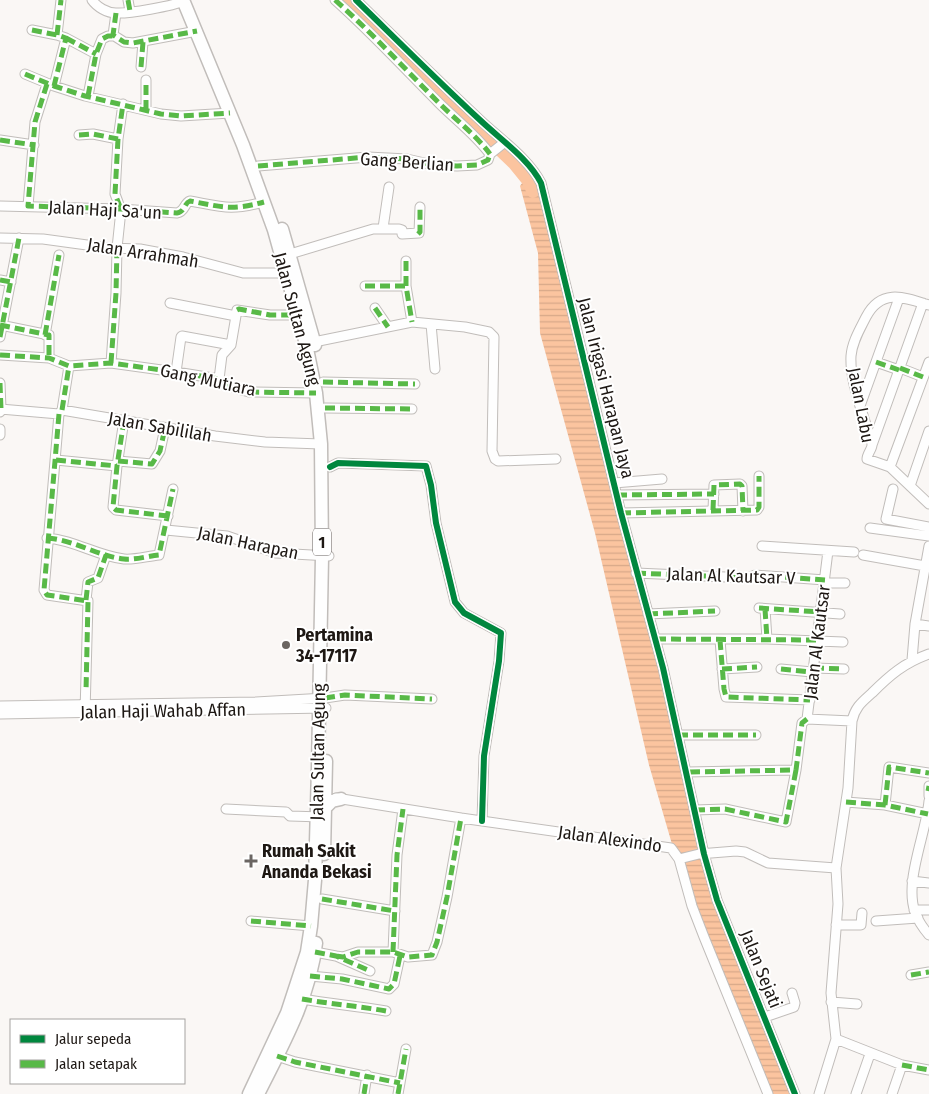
<svg xmlns="http://www.w3.org/2000/svg" width="929" height="1094" viewBox="0 0 929 1094" font-family="'Fira Sans Condensed',sans-serif">
  <defs>
    <pattern id="water-rules" width="6" height="5" patternUnits="userSpaceOnUse" patternTransform="scale(1.25)"><rect width="6" height="5" fill="#fbc49f"/><path d="M0 2.5h6" fill="none" stroke="#d7a888"/></pattern>
  </defs>
  <rect width="100%" height="100%" fill="#faf7f5"/>
  <path fill="url(#water-rules)" d="M532 169 540 180 717 900 796 1094H768L674 851 649 765 595 533 540 333 538 253 520 186Z"/>
  <g fill="none" stroke-linecap="round" stroke-linejoin="round">
    <path stroke="#fbc49f" stroke-width="12" d="M343 0 514 164 527 180 533 192"/>
    <defs>
      <path id="minor" d="M92 0C97 7 107 13 116 13 128 14 173 6 184 1
        M128 0 130 11
        M335 0C371 32 404 68 439 103 456 120 475 134 490 154
        M356 0C397 40 438 81 480 120 500 139 529 159 541 183L621 513 663 668 704 854 717 900 795 1094
        M116 13 113 35 124 42 133 43 197 31
        M32 30 57 35 66 38 54 86
        M57 35 61 0
        M66 38 96 54
        M141 67 143 42
        M25 74 54 86 85 96 161 114 181 116 230 113
        M88 96 96 54 102 39 108 36H114
        M146 110V80
        M79 135 93 134 118 139 123 104
        M0 140 34 145
        M490 154 505 142
        M258 166 368 157 407 159 433 165 457 166 477 165 488 160 490 154
        M0 206 121 209 177 213C185 212 184 203 190 201 223 207 230 211 264 202
        M28 206 35 122 47 84
        M383 228 389 187
        M0 238 43 239 109 248 140 249 183 257 243 273H285
        M290 254 373 229H399L402 230V234L419 233 420 207
        M406 261V286L412 322
        M0 280 11 282
        M365 286H406
        M170 303 236 316
        M929 305C904 297 881 288 866 317 860 329 852 342 851 356 850 374 857 398 863 415 865 423 872 438 872 445 872 449 867 454 867 459L890 467 929 504
        M375 308 388 327
        M431 324 435 369
        M0 325 49 335V358
        M45 335 59 255
        M0 337 19 238
        M309 343 412 322 465 327 489 332 494 337 492 451 495 459 498 461 556 459
        M0 355 49 358 69 366 111 363 176 372 219 379 235 388 249 392 316 393
        M876 362 899 370
        M111 363 116 293 117 248 121 210 115 194 118 139
        M900 368 923 377
        M176 372 181 337 182 336 231 345
        M219 379 222 355 231 345 237 310 270 315H298
        M323 382 415 384
        M0 383 1 409 0 412
        M860 406 899 298
        M325 408 412 409
        M0 409 59 414 62 410 215 436 265 442 321 444
        M62 410 69 366
        M59 414 44 590 47 595 88 601 85 713
        M124 420 117 466 113 507 116 510 168 516
        M0 429V435
        M872 445 923 303
        M56 460 117 466
        M118 461 152 464 160 451 165 428
        M330 467 338 463 426 466 431 485 436 523 455 602 464 613 501 633 499 661 484 756 482 821
        M890 467 929 362
        M614 483 662 479
        M910 486 929 431
        M893 489 886 519 929 527
        M617 495 714 494
        M713 510 714 485 740 484 742 486 743 511
        M621 513 757 510 759 507V476
        M870 528 929 536
        M166 530 227 536 276 553 329 556
        M47 538C75 540 97 556 124 559 135 560 148 556 159 555L173 489
        M762 546 854 552
        M828 551C821 607 814 663 807 719L852 721
        M863 555 925 566
        M636 573 748 578 755 575 825 580
        M824 583H845
        M86 600 88 582 98 578 106 555
        M759 608 840 614
        M765 609 767 639
        M648 614 715 611
        M915 624 929 626
        M656 639H767L843 642
        M720 640 724 689 726 697 810 700
        M912 660 915 624 929 546
        M814 668 844 669
        M722 669 757 667
        M781 669 812 672
        M0 706 256 702 325 698 345 695 432 699
        M0 714 326 708
        M678 735H756
        M687 772 796 770 802 723 807 719
        M929 786V796
        M336 798 461 818 671 848 679 859 692 906 704 937 768 1094
        M929 801C926 834 904 881 915 912 918 921 923 928 929 935
        M846 802 885 805 928 814
        M885 805 889 767 929 773
        M226 809 286 812 290 816 322 817
        M695 810 725 809 786 822 796 770
        M679 859 699 854 736 851 745 852 768 863 836 868 848 788 852 721C855 707 862 702 872 693 890 675 904 663 929 654
        M912 881 929 883
        M322 899 395 911
        M914 910H929
        M251 921 311 926
        M876 921 918 918
        M836 925H861L862 913
        M315 952 336 956 370 971
        M393 952 397 855 403 809
        M336 956 343 957 358 952H393L408 957 432 955 437 942 447 897 461 818
        M911 975 929 972
        M310 976 342 979 389 989 394 984 400 956
        M302 999C330 1004 358 1006 386 1011
        M831 1002 857 1004
        M765 1017 794 1007 795 1003 792 993
        M836 1039 902 1065 929 1070
        M277 1056 295 1062 400 1083
        M364 1094 367 1075
        M398 1094 406 1049
        M819 1094 836 1039 831 993 838 904 836 868
        M856 1094 870 1054
        M892 1094 902 1065"/>
      <path id="highway" d="M183 0 243 145 274 230 306 344 316 393 321 444 322 557 318 768 315 880 311 926 307 952 287 1013 249 1094
        M282 229 315 345
        M325 808 332 801 341 799
        M324 854 326 761
        M258 1094C282 1046 310 997 316 943"/>
    </defs>
    <use href="#minor" stroke="#c1bdba" stroke-width="11"/>
    <use href="#highway" stroke="#c1bdba" stroke-width="15"/>
    <use href="#minor" stroke="#fefefe" stroke-width="9"/>
    <use href="#highway" stroke="#fefefe" stroke-width="12"/>
    <path stroke="#58b947" stroke-width="5" stroke-dasharray="10 5" stroke-linecap="butt" d="M128 0 130 11
      M335 0C371 32 404 68 439 103 456 120 475 134 490 154
      M116 13 113 35 124 42 133 43 197 31
      M32 30 57 35 66 38 54 86
      M57 35 61 0
      M66 38 96 54
      M141 67 143 42
      M25 74 54 86 85 96 161 114 181 116 230 113
      M47 84 35 122 28 206 121 209 177 213C185 212 184 203 190 201 223 207 230 211 264 202
      M88 96 96 54 102 39 108 36H114
      M146 110V80
      M79 135 93 134 118 139 123 104
      M118 139 115 194 121 209
      M0 140 34 145
      M258 166 368 157 407 159 433 165 457 166 477 165 488 160 490 154
      M418 234 420 232V207
      M406 261V286L412 322
      M0 280 11 282
      M365 286H406
      M375 308 388 327
      M237 310 239 309 270 315H298
      M0 325 49 335V358
      M45 335 59 255
      M0 337 19 238
      M0 355 49 358 69 366 111 363 176 372 219 379 235 388 249 392 316 393
      M876 362 899 370
      M111 363 116 293 117 248
      M900 368 923 377
      M323 382 415 384
      M0 383 1 409
      M325 408 412 409
      M62 410 69 366
      M59 414 44 590 47 595 88 601 86 692
      M124 420 117 466 113 507 116 510 168 516
      M56 460 117 466
      M118 461 152 464 160 451 165 428
      M617 495 714 494
      M713 510 714 485 740 484 742 486 743 511
      M621 513 757 510 759 507V476
      M47 538C75 540 97 556 124 559 135 560 148 556 159 555L173 489
      M636 573 748 578 755 575 825 580
      M86 600 88 582 98 578 106 555
      M759 608 820 612
      M765 609 767 639
      M648 614 715 611
      M656 639 818 640
      M720 640 724 689 726 697 810 700
      M814 668 844 669
      M722 669 757 667
      M781 669 812 672
      M325 698 345 695 432 699
      M678 735H756
      M690 772 796 770 802 723 807 719
      M928 791 929 786
      M846 802 885 805 928 814
      M885 805 889 767 929 773
      M695 810 725 809 786 822 796 770
      M322 899 395 911
      M251 921 311 926
      M315 952 336 956 370 971
      M393 952 397 855 403 809
      M336 956 343 957 358 952H393L408 957 432 955 437 942 447 897 461 818
      M911 975 929 972
      M310 976 342 979 389 989 394 984 400 956
      M302 999C330 1004 358 1006 386 1011
      M277 1056 295 1062 400 1083
      M902 1065 929 1070
      M364 1094 367 1075
      M398 1094 406 1049"/>
    <defs>
      <path id="cycleway" d="M356 0C397 40 438 81 480 120 500 139 529 159 541 183L621 513 663 668 704 854 717 900 795 1094
        M330 467 338 463 426 466 431 485 436 523 455 602 464 613 501 633 499 661 484 756 482 821"/>
    </defs>
    <use href="#cycleway" stroke="#fff" stroke-width="9"/>
    <use href="#cycleway" stroke="#00873e" stroke-width="6"/>
  </g>
  <g fill="#6b6663" stroke="#fff" stroke-width="2">
    <circle cx="286" cy="645" r="5"/>
    <path d="M248.5 853.5h5v5h5v5h-5v5h-5v-5h-5v-5h5z"/>
  </g>
  <g text-anchor="middle" dominant-baseline="central" stroke-width="4" stroke-linejoin="round" paint-order="stroke">
    <rect fill="#fff" stroke="#625d5a" stroke-width="1" x="313" y="528.5" width="18" height="27" rx="4"/>
    <g font-size="16" font-weight="bold" fill="#1e1814">
      <text x="322" y="542">1</text>
    </g>
    <g font-size="18" fill="#1e1814" stroke="#fff">
      <text transform="translate(407 162) rotate(4)">Gang Berlian</text>
      <text transform="translate(105 210) rotate(3)">Jalan Haji Sa'un</text>
      <text transform="translate(143 253) rotate(9)">Jalan Arrahmah</text>
      <text transform="translate(297 319) rotate(75)">Jalan Sultan Agung</text>
      <text transform="translate(208 380) rotate(12)">Gang Mutiara</text>
      <text transform="translate(606 388) rotate(76)">Jalan Irigasi Harapan Jaya</text>
      <text transform="translate(861 405) rotate(79)">Jalan Labu</text>
      <text transform="translate(160 427) rotate(10)">Jalan Sabililah</text>
      <text transform="translate(248 543) rotate(12)">Jalan Harapan</text>
      <text transform="translate(731 576) rotate(2)">Jalan Al Kautsar V</text>
      <text transform="translate(817 642) rotate(-83)">Jalan Al Kautsar</text>
      <text transform="translate(163 711) rotate(-1)">Jalan Haji Wahab Affan</text>
      <text transform="translate(318 752) rotate(-89)">Jalan Sultan Agung</text>
      <text transform="translate(610 839) rotate(8)">Jalan Alexindo</text>
      <text transform="translate(761 969) rotate(68)">Jalan Sejati</text>
    </g>
    <g font-size="18" font-weight="bold" fill="#1e1814" stroke="#fff" text-anchor="start">
      <text x="296" y="635">Pertamina<tspan x="296" dy="21">34-17117</tspan></text>
      <text x="262" y="851">Rumah Sakit<tspan x="262" dy="21">Ananda Bekasi</tspan></text>
    </g>
  </g>
  <rect x="10" y="1019" width="175" height="65" fill="#ffffff" stroke="#a5a3a1"/>
  <rect x="20" y="1035" width="25" height="8" fill="#00873e" stroke="#a5a3a1"/>
  <text x="55" y="1044" font-size="15" fill="#1e1814">Jalur sepeda</text>
  <rect x="20" y="1060" width="25" height="8" fill="#58b947" stroke="#a5a3a1"/>
  <text x="55" y="1069" font-size="15" fill="#1e1814">Jalan setapak</text>
</svg>
